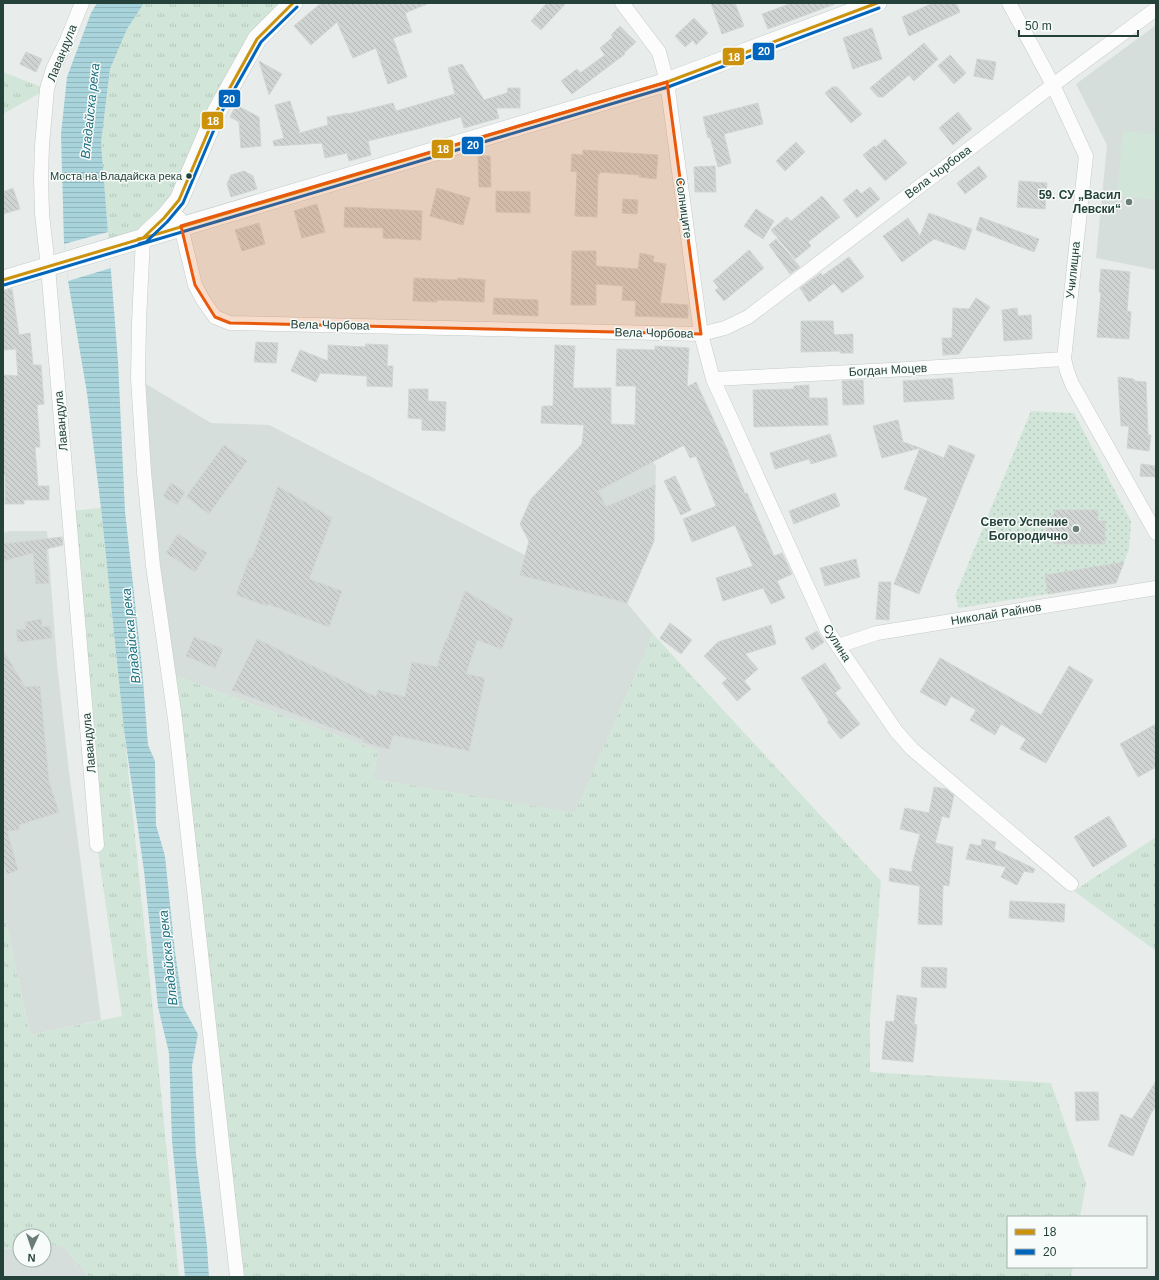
<svg xmlns="http://www.w3.org/2000/svg" width="1159" height="1280" viewBox="0 0 1159 1280" font-family="Arial,sans-serif">
  <defs>
    <pattern id="grass-tufts" width="24" height="20" patternUnits="userSpaceOnUse"><rect width="24" height="20" fill="#d1e6d8"/><path d="M3 7l-1-3M5 7V3M7 7l1-3M15 17l-1-3M17 17v-4M19 17l1-3" fill="none" stroke="#b3c6ba"/></pattern>
    <pattern id="park-dots" width="8" height="8" patternUnits="userSpaceOnUse"><rect width="8" height="8" fill="#d1e6d8"/><path d="M2 2h.1M6 6h.1" fill="none" stroke="#b3c6ba" stroke-width="1.8" stroke-linecap="round"/></pattern>
    <pattern id="water-rules" width="6" height="5" patternUnits="userSpaceOnUse"><rect width="6" height="5" fill="#a9d4db"/><path d="M0 2.5h6" fill="none" stroke="#91b7bd"/></pattern>
    <pattern id="building-back-hatch" width="6" height="6" patternUnits="userSpaceOnUse"><rect width="6" height="6" fill="#cfd4d2"/><path d="M-1 5l2 2M0 0l6 6M5-1l2 2" fill="none" stroke="#b2b7b5"/></pattern>
  </defs>
  <rect width="100%" height="100%" fill="#e8edeb"/>
  <path fill="#d6dedb" d="M1156 25V270L1096 258 1107 145 1076 84Z
    M138 379 211 423 269 425 525 555 529 541 520 524 531 499 558 470 639 443 656 466 654 541 627 603 653 634 575 814 373 779 378 751 168 673Z
    M10 531H47L57 663 69 771 101 1020 30 1035 3 909V533Z
    M62 1245 90 1277H3V1249L20 1248V1260H44V1246Z"/>
  <path fill="url(#grass-tufts)" d="M144 3H293L256 39 164 218 109 249 101 143 110 69 127 29Z
    M3 72 8 74 47 89 3 114Z
    M101 508 153 1010 179 1277H90L62 1245 44 1246V1236H20V1248L3 1249V909L30 1035 122 1016 97 845 69 511Z
    M653 634 881 881 870 1019V1072L1051 1083 1086 1183 1080 1217H1008V1267H1073L1071 1277H237L168 673 378 751 373 779 575 813Z
    M1156 837V951L1074 891Z"/>
  <path fill="url(#park-dots)" d="M1031 411 1074 413 1131 521 1129 549 1116 583 959 608 955 596Z"/>
  <path fill="#d1e6d8" d="M1123 131 1156 134V175L1154 199 1117 196Z"/>
  <path fill="url(#water-rules)" d="M97 3H144L127 29 110 69 101 143 118 361 125 511 142 667 148 745 155 761 156 825 165 856 175 952 183 1007 198 1034 192 1066 196 1155 207 1246 209 1277H185L172 1140 169 1053 158 1007 144 871 124 730 101 508 87 393 68 281 64 244 61 134 67 77 91 13Z"/>
  <path fill="#e8edeb" d="M108 232 111 268 68 281 64 244Z"/>
  <path fill="url(#building-back-hatch)" stroke="#d1d6d4" d="M321 3H427V4L405 13 412 32 393 38 407 77 388 84 376 48 353 58 337 22 311 45 294 26Z
    M547 3H566L541 30 531 21Z
    M711 3H735L744 26 722 34Z
    M792 3H835V4L768 29 762 14Z
    M933 3H956L960 12 909 36 902 17Z
    M694 18 708 33 696 45 693 40 685 47 675 36Z
    M620 26 636 42 624 53 625 54 572 94 561 81 577 69 580 73 605 55 600 48 613 37 611 35Z
    M872 28 882 59 853 69 843 38Z
    M924 43 938 59 914 81 909 75 883 97H878L870 88Z
    M26 52 42 59 36 72 20 64Z
    M950 55 966 73 954 84 938 66Z
    M977 59 996 62 993 80 974 76Z
    M259 61 282 74 269 95Z
    M462 64 484 100 507 93 508 88H520V108H496L499 118 464 128 461 117 417 129 368 141 371 155 349 161 347 153 325 158 322 143 274 146 273 141 284 138 275 105 290 101 300 133 328 125 327 117 348 113V114L393 103 396 111 455 94 448 68Z
    M832 87H837L862 114 851 123 825 93Z
    M758 103 763 124 724 134 731 163 718 167 710 137 708 138 703 117Z
    M236 105 259 117 261 146 241 148 239 122 230 117Z
    M958 112 972 129 953 145 939 128Z
    M885 139 907 163 885 181 863 155 874 146 876 147Z
    M796 142 805 152 785 171 776 161Z
    M583 150 658 155 656 179 639 177V175L600 172V174H598L597 217 575 216 577 172 571 171 572 154 583 155Z
    M478 156H490L491 187H479Z
    M715 166 716 192H695L694 167Z
    M979 166 987 177 965 194 957 183Z
    M244 171 253 176 257 189 231 197 227 184 231 175Z
    M1019 181 1047 183 1045 209 1017 207Z
    M870 187 880 199 857 218 843 200 857 189 861 194Z
    M13 188 20 209 3 214V192Z
    M437 188 470 198 463 225 430 216Z
    M496 191 530 192V213L496 212Z
    M822 196 840 217 808 242 811 246 795 259 771 230 787 217 791 221Z
    M623 199 638 200 637 214 622 213Z
    M317 204 325 232 302 238 294 211Z
    M345 207 422 211 421 240 383 238V228L344 227Z
    M756 209 774 221 763 239 744 226Z
    M929 213 972 229 965 250 934 239 902 262 883 236 908 218 920 236Z
    M980 217 1039 239 1034 252 976 230Z
    M259 223 265 244 242 251 235 230Z
    M776 239 800 267 790 274 769 245Z
    M749 250 764 268 724 301 715 290 719 288 713 281Z
    M572 251H596V266L638 269 640 253 654 256 653 262 666 264 660 303 688 305V318L635 316 636 301 622 300 623 286 596 284V305H571Z
    M849 257 864 277 842 293 834 283 809 302 800 288 821 273 822 276Z
    M1101 269 1130 272 1127 311 1131 312 1129 339 1097 337 1101 292H1099Z
    M414 278 458 280V278L485 280 484 302 437 300V302L413 301Z
    M12 289 19 335 30 333 33 365H41L44 404 37 405 40 447H35L38 486H49V500H24V504H5V475H3V375L18 376 16 349 3 350V291Z
    M494 298 538 300V316L493 314Z
    M976 298 990 307 959 354 943 355 942 338H952L953 308 969 309Z
    M1017 308 1018 316 1031 315 1032 339 1004 341 1002 310Z
    M801 321H833L834 335 853 334V353H840V351L801 352Z
    M256 342 278 343 276 363 254 362Z
    M366 344 388 345 387 366H393L392 387 367 386V376L320 373 316 382 291 371 300 350 328 361V345L365 347Z
    M555 345 575 346 573 388H611V424L635 425 636 386H616L617 349 655 350V346L689 348 687 387 696 382 727 449 745 494 747 493 774 556 782 553 792 574 777 581 785 598 771 604 763 588 723 601 716 578 753 566 735 525 692 542 683 519 716 506 696 456 690 458 684 445 598 491 606 507 655 485 654 541 627 603 520 575 529 541 520 524 531 499 582 444 584 425 541 423 542 406H553Z
    M1118 377 1134 379V381L1146 382 1148 435H1151L1149 451 1127 448 1129 426H1121Z
    M952 378 954 399 904 402 903 381Z
    M863 380 864 404 843 405 842 381Z
    M809 385V398H827L828 425 754 427 753 390 794 389V386Z
    M409 389H428V401L446 402 445 431 422 430V419L408 418Z
    M898 420 903 442 920 448 882 458 873 426Z
    M830 434 837 456 811 464 809 459 775 469 770 453Z
    M224 445 247 461 209 514 186 497Z
    M949 445 975 455 919 594 894 584 928 498 904 489 920 448 944 458Z
    M1141 464 1156 466V477L1140 476Z
    M675 476 691 510 681 515 664 481Z
    M171 483 185 492 177 505 163 496Z
    M278 486 332 518 309 579 342 591 329 627 268 604 267 606 236 595 250 557 252 558Z
    M835 493 840 506 794 524 789 511Z
    M1054 510H1098V521H1105V544H1054V540L1046 530V527L1048 520 1054 514Z
    M178 534 207 553 195 572 166 553Z
    M62 537 63 545 46 549 49 583 36 584 33 553 3 561V544Z
    M856 559 860 577 825 586 820 568Z
    M1124 562 1116 583 1048 594 1045 575Z
    M879 582H891L889 620 876 619Z
    M465 591 513 619 502 649 477 640 466 674 485 678 469 751 393 735 389 749 363 742 364 740 232 690 257 639 376 697 378 690 405 697 412 662 437 667 445 641 446 642Z
    M41 619 42 627 50 626 52 638 18 642 16 630 26 629 25 622Z
    M670 623 692 640 681 654 660 638Z
    M771 625 776 644 745 654 758 669 744 681 751 689 737 701 722 683 727 679 704 656 718 642Z
    M817 631 824 642 812 650 805 638Z
    M194 637 223 649 215 668 186 656Z
    M3 650 25 687 40 686 49 782 59 812 19 825V830L7 831 18 870 7 874 3 862Z
    M940 658 1041 715 1069 666 1093 680 1046 763 1020 749 1026 739 1001 724 995 735 970 720 976 710 951 696 946 706 920 692Z
    M825 663 841 688 835 693 860 724 841 739 827 722 829 721 801 678Z
    M1156 724V767L1138 777 1120 744Z
    M934 787 946 789 954 795 949 818 942 816 935 843 953 847 949 886 943 885 942 925 918 924 920 886 889 881 890 868 912 872V866L920 834 900 829 905 808 929 813Z
    M1109 816 1127 846 1093 867 1074 837Z
    M982 839 996 842 994 849 1035 869 1033 873 1024 871 1017 885 1001 877 1006 867 966 859 970 844 981 846Z
    M1010 901 1065 904 1064 922 1009 918Z
    M922 967 947 968 946 988 921 987Z
    M897 995 917 998 914 1024 917 1025 913 1062 882 1059 886 1021 894 1022Z
    M1156 1081V1106L1150 1115 1133 1156 1108 1146 1121 1114 1132 1119Z
    M1075 1092H1098L1099 1120 1076 1121Z"/>
  <g fill="none" stroke-linecap="round" stroke-linejoin="round">
    <defs>
      <path id="street" d="M82 3 67 40 53 69 47 89 42 145 41 178 42 214 48 267 97 845
        M622 3 659 52 667 82 701 334 713 379 827 630 896 731 912 749 1071 884
        M1009 3 1053 85 1086 156 1064 359 1067 371 1072 384 1156 533
        M179 218 195 285 203 300 215 317 230 323 701 334 725 328 748 317 1053 85 1156 9
        M143 238 139 322 138 379 144 472 153 566 175 719 237 1277
        M713 379 891 370 1064 359
        M838 646 877 633 1156 588"/>
      <path id="secondary" d="M146 235 164 218 179 200 217 111 257 39 293 3
        M3 280 667 82 877 3"/>
    </defs>
    <use href="#street" stroke="#c5cac8" stroke-width="15"/>
    <use href="#secondary" stroke="#c3cbc8" stroke-width="20"/>
    <use href="#street" stroke="#fcfcfc" stroke-width="14"/>
    <use href="#secondary" stroke="#fcfcfc" stroke-width="19"/>
    <defs>
      <path id="bus-1" d="M138 239 143 238 164 218 179 200 217 111 257 39 293 3
        M3 280 667 82 877 3"/>
      <path id="bus-2" d="M139 244 146 242 167 222 183 203 221 113 261 42 297 7
        M4 285 668 87 879 8"/>
    </defs>
    <use href="#bus-1" stroke="#f7fbf9" stroke-width="6"/>
    <use href="#bus-2" stroke="#f7fbf9" stroke-width="6"/>
    <use href="#bus-1" stroke="#cd920c" stroke-width="3"/>
    <use href="#bus-2" stroke="#0065bd" stroke-width="3"/>
  </g>
  <path fill="#e8590c" fill-opacity="0.2" stroke="#e8590c" stroke-width="3" stroke-linejoin="round" d="M667 82 701 334 230 323 215 317 195 285 181 226Z"/>
  <circle fill="#24423a" stroke="#f7fbf9" stroke-width="1.5" cx="189" cy="176" r="3.5"/>
  <g fill="#697e78" stroke="#f7fbf9" stroke-width="1.5">
    <circle cx="1129" cy="202" r="4"/>
    <circle cx="1076" cy="529" r="4"/>
  </g>
  <g text-anchor="middle" dominant-baseline="central" stroke-width="3" stroke-linejoin="round" paint-order="stroke">
    <g font-size="11" fill="#24423a" stroke="#f7fbf9" text-anchor="end">
      <text x="182" y="176">Моста на Владайска река</text>
    </g>
    <g font-size="12" fill="#24423a" stroke="#f7fbf9">
      <text transform="translate(62 53) rotate(-68)">Лавандула</text>
      <text transform="translate(938 172) rotate(-37)">Вела Чорбова</text>
      <text transform="translate(684 208) rotate(82)">Солниците</text>
      <text transform="translate(1073 270) rotate(-84)">Училищна</text>
      <text transform="translate(330 325) rotate(1)">Вела Чорбова</text>
      <text transform="translate(654 333) rotate(1)">Вела Чорбова</text>
      <text transform="translate(888 370) rotate(-3)">Богдан Моцев</text>
      <text transform="translate(61 421) rotate(-95)">Лавандула</text>
      <text transform="translate(996 614) rotate(-9)">Николай Райнов</text>
      <text transform="translate(837 643) rotate(58)">Сулина</text>
      <text transform="translate(89 743) rotate(-95)">Лавандула</text>
    </g>
    <g font-size="12" font-weight="bold" fill="#24423a" stroke="#f7fbf9" text-anchor="end">
      <text x="1121" y="195">59. СУ „Васил<tspan x="1121" dy="14">Левски“</tspan></text>
      <text x="1068" y="522">Свето Успение<tspan x="1068" dy="14">Богородично</tspan></text>
    </g>
    <g font-size="13" font-style="italic" fill="#1c6f80" stroke="#f7fbf9">
      <text transform="translate(90 111) rotate(-84)">Владайска река</text>
      <text transform="translate(131 636) rotate(-96)">Владайска река</text>
      <text transform="translate(168 958) rotate(-96)">Владайска река</text>
    </g>
  </g>
  <g stroke="#f7fbf9" stroke-width="1.5">
    <rect x="752" y="42" width="23" height="19" rx="4" fill="#0065bd"/>
    <rect x="722" y="47" width="23" height="19" rx="4" fill="#cd920c"/>
    <rect x="218" y="89" width="23" height="19" rx="4" fill="#0065bd"/>
    <rect x="201" y="111" width="23" height="19" rx="4" fill="#cd920c"/>
    <rect x="461" y="136" width="23" height="19" rx="4" fill="#0065bd"/>
    <rect x="431" y="139" width="23" height="20" rx="4" fill="#cd920c"/>
  </g>
  <g font-size="11" text-anchor="middle" font-weight="bold" fill="#fff">
    <text x="764" y="55">20</text>
    <text x="734" y="61">18</text>
    <text x="229" y="103">20</text>
    <text x="213" y="125">18</text>
    <text x="473" y="149">20</text>
    <text x="443" y="153">18</text>
  </g>
  <rect width="1159" height="1280" fill="none" stroke="#24423a" stroke-width="8"/>
  <rect x="1007" y="1216" width="140" height="52" fill="#f7fbf9" stroke="#a3b1ad"/>
  <rect x="1015" y="1229" width="20" height="6" fill="#cd920c" stroke="#a3b1ad"/>
  <text x="1043" y="1236" font-size="12" fill="#24423a">18</text>
  <rect x="1015" y="1249" width="20" height="6" fill="#0065bd" stroke="#a3b1ad"/>
  <text x="1043" y="1256" font-size="12" fill="#24423a">20</text>
  <g transform="translate(32 1248) rotate(183)"><circle r="19" fill="#f7fbf9" stroke="#a3b1ad"/>
  <path d="M0-3L7 15L0 10L-7 15Z" fill="#697e78"/>
  <text y="-6" font-size="11" font-weight="bold" text-anchor="middle" fill="#24423a">N</text>
  </g>
  <path d="M1019 30v6h119v-6" fill="none" stroke="#24423a" stroke-width="2"/>
  <text x="1025" y="30" font-size="12" fill="#24423a" stroke="#f7fbf9" stroke-width="3" paint-order="stroke">50 m</text>
</svg>
